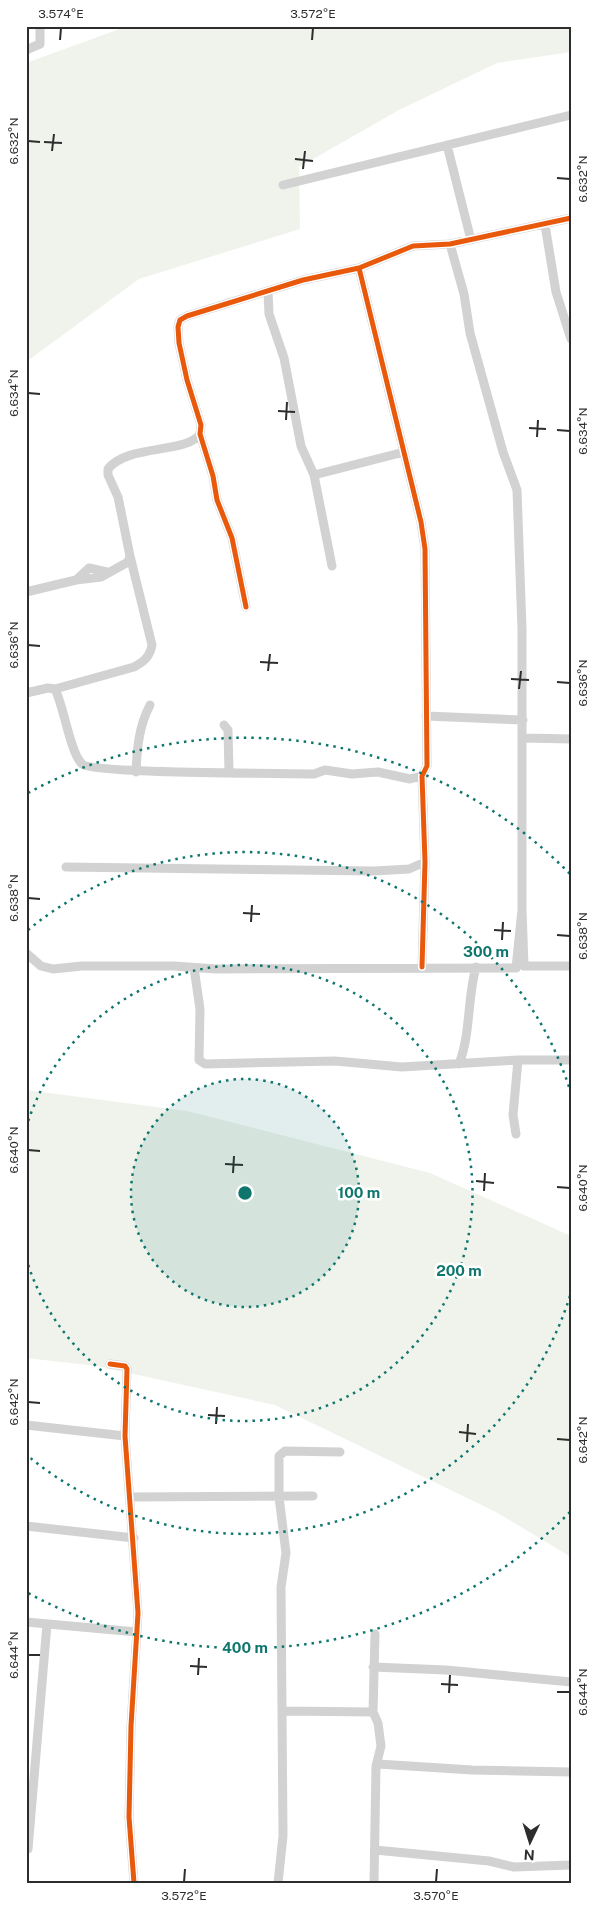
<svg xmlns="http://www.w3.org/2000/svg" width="597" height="1909" viewBox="0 0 597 1909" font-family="'Public Sans',sans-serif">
  <rect width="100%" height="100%" fill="#fff"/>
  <path fill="#f0f3eb" d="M128 26H571V52L497 63 399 110 299 167 300 229 139 279 26 362V63Z
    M26 1090 187 1111 430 1173 571 1236V1557L496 1512 275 1405 97 1366 26 1358Z"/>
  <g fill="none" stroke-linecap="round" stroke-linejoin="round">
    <path stroke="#d2d2d2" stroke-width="9" d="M26 50 40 44V26
      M447 145 471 240
      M283 185 571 115
      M545 225 556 292 571 339
      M450 244 464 294 470 333 503 452 517 490 522 629V910
      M359 268 421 522 425 549 427 766 422 776 425 862 422 967
      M268 291 269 314 284 358 301 446 314 475 332 566
      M314 475 404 452
      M76 580 89 568 107 572
      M26 592 76 580 101 577 128 562 130 556 118 497 108 475V469C127 444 187 454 200 434
      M246 607 232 538 217 500 213 476 200 434 201 425 187 380 179 343 178 327 180 320 187 316 303 280 359 268 413 246 450 244 571 218
      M55 689 134 667C145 661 150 656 152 645L130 556
      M26 693 48 688 55 689C64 707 70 752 82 764 93 774 284 773 314 774L325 770 352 774 378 772 410 779 422 776
      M426 716 523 720
      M224 725 228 730 229 772
      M523 738 571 739
      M136 772C137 748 139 726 150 705
      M66 867 374 871 409 869 425 862
      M26 953 41 966 53 969 82 966H174L216 969 516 968 522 910 524 966H571
      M194 968 200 1009 199 1060 205 1064 335 1061 402 1067 518 1060H571
      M459 1064C471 1033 467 999 476 967
      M516 1134 513 1115 518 1060
      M110 1364 125 1366 127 1369 125 1436 138 1613 131 1726 129 1817 134 1883
      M26 1425 125 1436
      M131 1497 313 1496
      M26 1526 134 1538
      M26 1622 137 1632
      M373 1667 446 1670 571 1682
      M282 1711 373 1712
      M378 1764 472 1770 571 1772
      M28 1849 47 1624
      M375 1850 489 1861 514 1867 571 1865
      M278 1883 283 1836 281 1587 286 1553 279 1497V1456L285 1451 340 1452
      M374 1883 376 1766 381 1746 378 1723 373 1712 375 1634"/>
    <defs>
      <path id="cycleway" d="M359 268 421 522 425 549 427 766 422 776 425 862 422 967
        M246 607 232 538 217 500 213 476 200 434 201 425 187 380 179 343 178 327 180 320 187 316 303 280 359 268 413 246 450 244 571 218
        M110 1364 125 1366 127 1369 125 1436 138 1613 131 1726 129 1817 134 1883"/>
    </defs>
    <use href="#cycleway" stroke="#fff" stroke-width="8"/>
    <use href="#cycleway" stroke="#e8590c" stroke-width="5"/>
  </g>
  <path fill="none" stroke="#2d2d2d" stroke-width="2" d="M60 40 61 28M312 40 313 28M28 141 40 142M44 142 62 143M52 151 54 134M295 159 313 161M303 169 305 151M557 178 570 179M28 393 40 394M278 411 295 412M286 420 287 402M529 428 546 429M557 430 570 431M537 437 538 420M28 645 40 646M260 662 278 663M268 671 270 654M511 679 529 680M557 682 570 683M519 689 521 671M28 898 40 899M243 913 260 914M251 922 252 905M494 930 511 931M557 935 570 936M502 940 503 922M28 1150 40 1151M225 1164 243 1165M233 1173 234 1156M476 1181 494 1183M557 1187 570 1188M484 1191 485 1173M28 1402 40 1403M208 1415 225 1416M216 1424 217 1407M459 1432 476 1434M557 1439 570 1440M467 1442 468 1424M28 1655H40M190 1666 207 1667M198 1675 199 1658M441 1684 458 1685M557 1692H570M449 1693 450 1675M184 1882 185 1869M436 1882 437 1869"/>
  <circle cx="245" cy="1193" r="114" fill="#0f766e" fill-opacity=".12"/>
  <g fill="none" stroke="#0f766e" stroke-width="2.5" stroke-dasharray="2.5 5">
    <circle cx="245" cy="1193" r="114"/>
    <path d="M26 1128A228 228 0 1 1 26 1258"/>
    <path d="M570 1296A341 341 0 0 1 28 1456M28 930A341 341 0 0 1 570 1090"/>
    <path d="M570 1512A455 455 0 0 1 28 1593M28 793A455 455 0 0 1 570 874"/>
  </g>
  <circle cx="245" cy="1193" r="8" fill="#0f766e" stroke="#fff" stroke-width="2.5"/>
  <g font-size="15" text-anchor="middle" font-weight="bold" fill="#0f766e" stroke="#fff" stroke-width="5" stroke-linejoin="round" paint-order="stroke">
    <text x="486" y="957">300 m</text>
    <text x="359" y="1198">100 m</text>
    <text x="459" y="1276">200 m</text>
    <text x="245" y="1653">400 m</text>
  </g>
  <rect width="597" height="1909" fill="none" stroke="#ffffff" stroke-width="55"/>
  <g transform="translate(530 1842) rotate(184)" stroke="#ffffff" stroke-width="4" paint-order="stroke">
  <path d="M0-4L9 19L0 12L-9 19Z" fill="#2d2d2d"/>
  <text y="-8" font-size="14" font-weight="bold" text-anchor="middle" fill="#2d2d2d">N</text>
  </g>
  <rect x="28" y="28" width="542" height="1854" fill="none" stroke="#2d2d2d" stroke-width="2"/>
  <g font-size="12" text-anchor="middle" fill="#2d2d2d">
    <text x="61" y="18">3.574°E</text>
    <text x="313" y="18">3.572°E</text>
    <text transform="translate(14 141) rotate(-90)" y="4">6.632°N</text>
    <text transform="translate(583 179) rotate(-90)" y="4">6.632°N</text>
    <text transform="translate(14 393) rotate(-90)" y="4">6.634°N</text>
    <text transform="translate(583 431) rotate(-90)" y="4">6.634°N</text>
    <text transform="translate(14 645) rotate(-90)" y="4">6.636°N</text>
    <text transform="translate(583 683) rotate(-90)" y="4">6.636°N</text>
    <text transform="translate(14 898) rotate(-90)" y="4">6.638°N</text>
    <text transform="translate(583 936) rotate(-90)" y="4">6.638°N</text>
    <text transform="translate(14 1150) rotate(-90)" y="4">6.640°N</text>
    <text transform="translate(583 1188) rotate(-90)" y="4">6.640°N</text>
    <text transform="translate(14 1402) rotate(-90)" y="4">6.642°N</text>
    <text transform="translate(583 1440) rotate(-90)" y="4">6.642°N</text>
    <text transform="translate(14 1655) rotate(-90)" y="4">6.644°N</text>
    <text transform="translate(583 1692) rotate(-90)" y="4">6.644°N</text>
    <text x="184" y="1900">3.572°E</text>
    <text x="436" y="1900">3.570°E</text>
  </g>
</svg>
